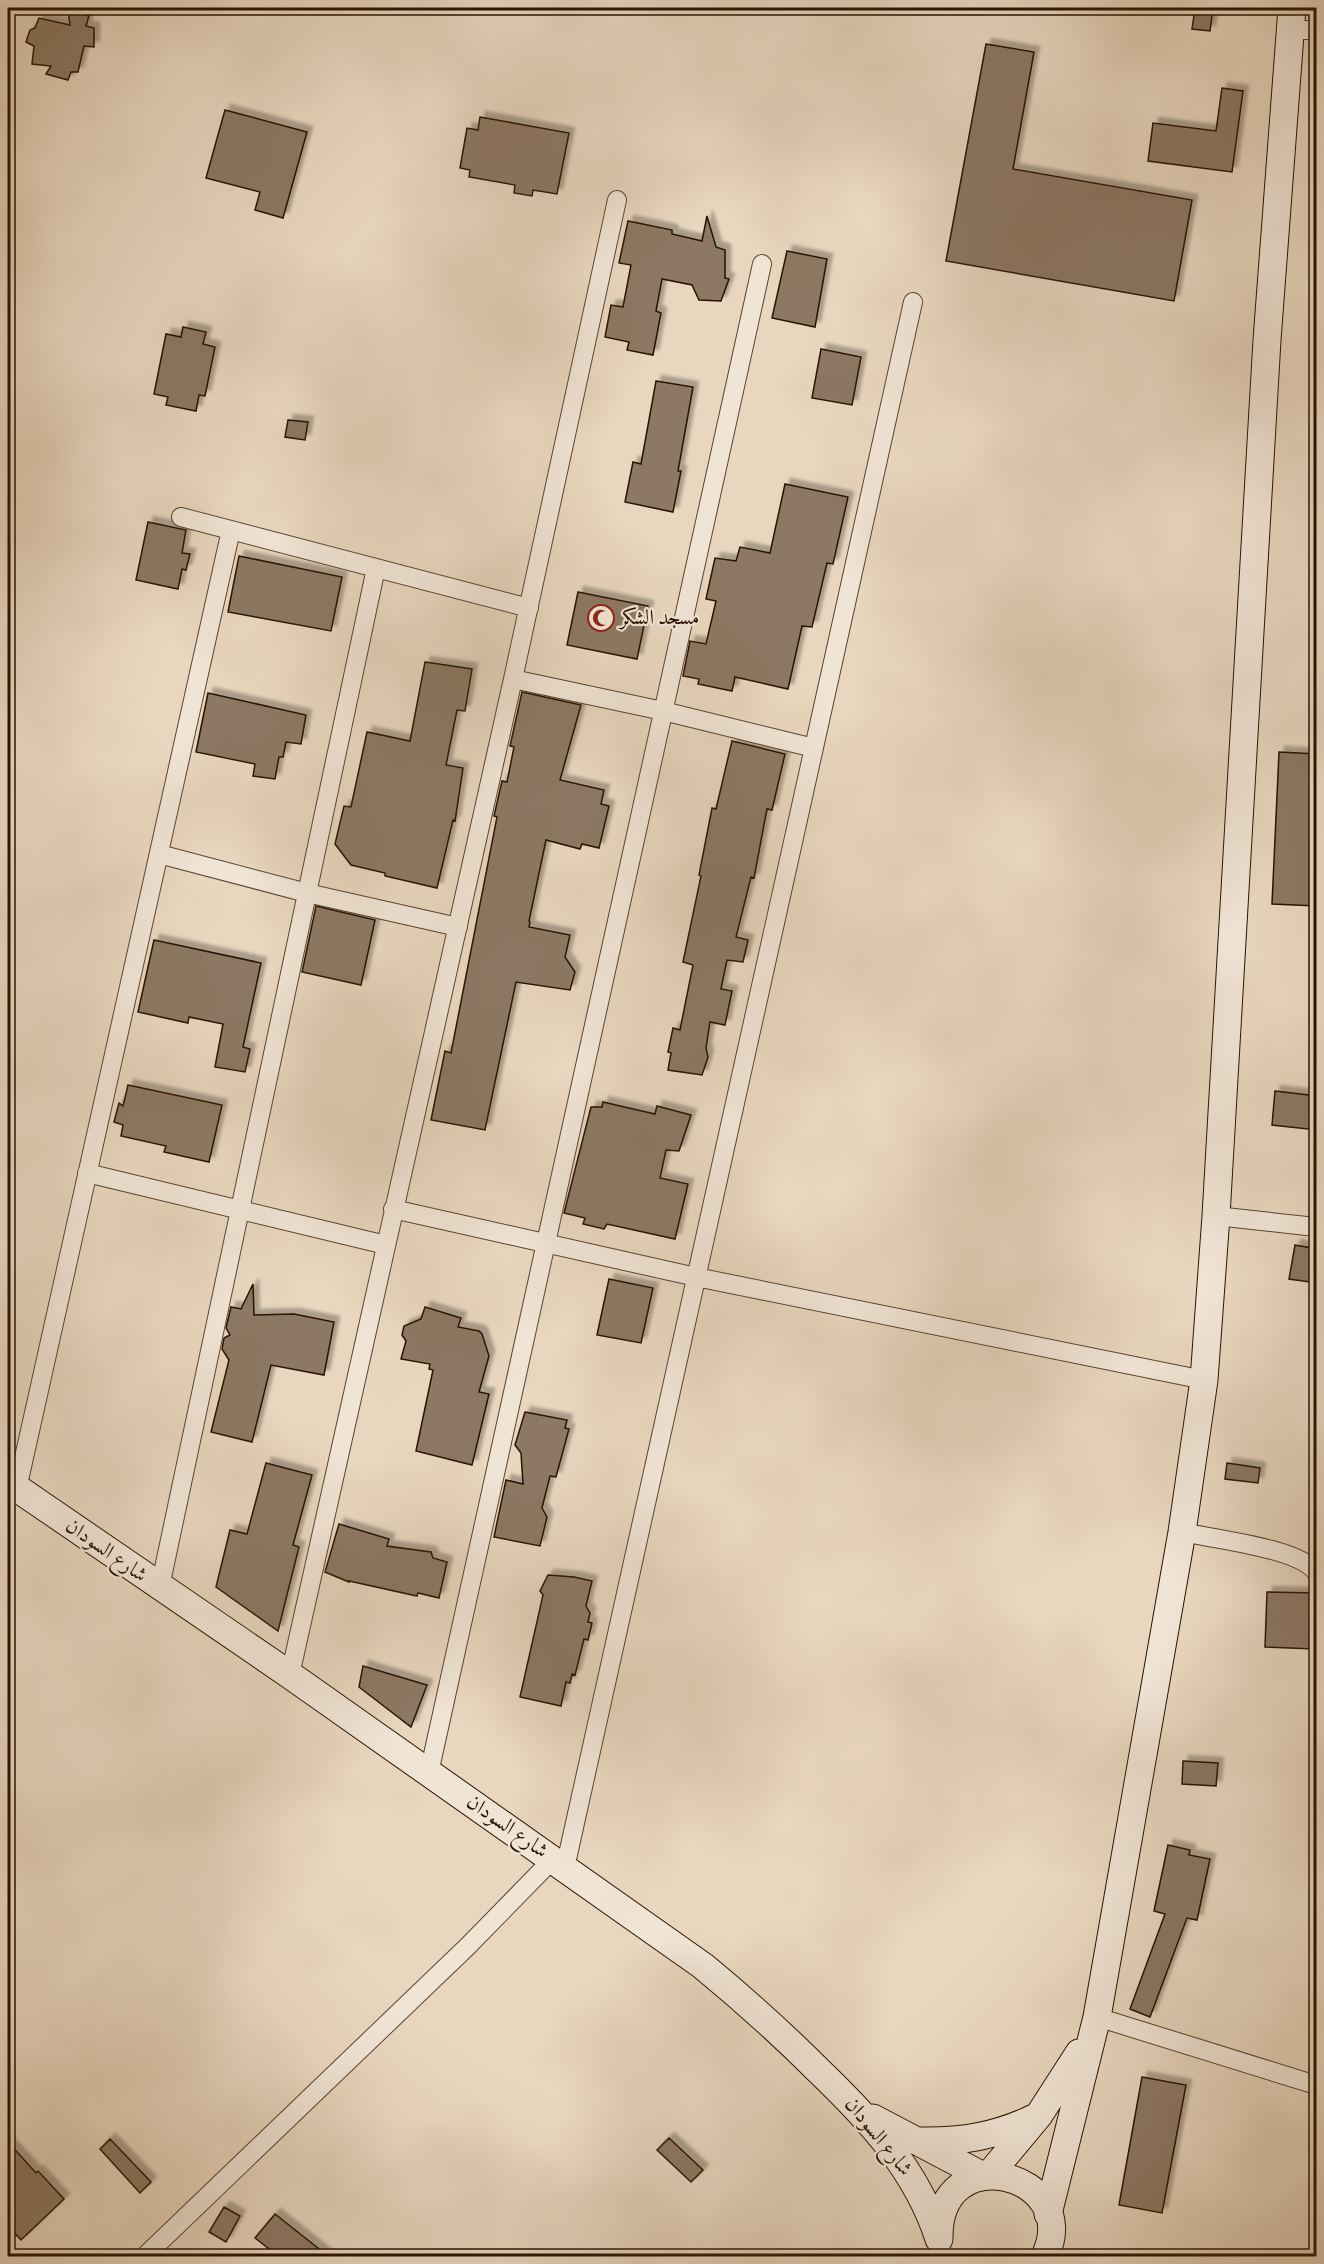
<svg xmlns="http://www.w3.org/2000/svg" width="1324" height="2264" viewBox="0 0 1324 2264" font-family="Vollkorn,Amiri,serif">
  <defs>
    <filter id="shadow"><feDropShadow dx="5.5" dy="-5.5" stdDeviation="1.5" flood-color="#0004"/></filter>
  </defs>
  <rect width="100%" height="100%" fill="#e8d6be"/>
  <filter id="stains"><feTurbulence type="fractalNoise" baseFrequency=".00333" numOctaves="4"/><feColorMatrix values="0 0 0 0 .2 0 0 0 0 .09 0 0 0 0 .02 0 0 0 .5 -.17"/></filter>
  <radialGradient id="worn" r=".72"><stop offset=".6" stop-color="#630" stop-opacity="0"/><stop offset="1" stop-color="#630" stop-opacity=".3"/></radialGradient>
  <path fill="#8c7863" stroke="#291301" stroke-width="1.5" filter="url(#shadow)" d="M1195 8H1213L1210 31 1192 29Z
    M68 10 89 16 86 26 94 28V47L84 46 78 72H71L68 80 46 74 51 66 32 64 34 46 26 42 30 30 35 28 39 18 70 25Z
    M986 44 1034 52 1013 169 1192 200 1174 301 946 261Z
    M1222 88 1243 91 1232 172 1148 161 1153 123 1216 131Z
    M225 110 307 132 283 218 255 210 260 192 206 178Z
    M480 117 569 133 557 194 533 190 532 196 514 193 515 185 469 177 470 170 460 168 467 128 478 130Z
    M707 216 716 247 725 250V278L729 279 721 301 699 300 692 285 662 279 656 311 661 313 653 355 627 350 629 342 605 337 611 305 623 307 631 265 619 263 628 221 672 230V234L702 241Z
    M787 251 827 259 815 327 772 318Z
    M183 327 206 332 203 344 215 347 205 396 199 395 196 411 166 405 168 397 154 394 166 334 181 337Z
    M821 349 861 357 852 405 812 398Z
    M656 381 693 387 678 471H681L673 512 625 502 633 462 641 464Z
    M288 420 308 422 305 440 285 437Z
    M785 484 848 497 833 564 827 563 812 627 802 626 788 689 735 677 732 691 698 684 699 679 683 676 690 641 706 644 716 601 706 599 715 558 736 561 740 547 770 553Z
    M148 522 186 530 182 553 190 554 186 570 182 569 178 589 136 580Z
    M239 556 342 577 331 631 228 612Z
    M578 592 648 606 637 659 567 645Z
    M425 662 472 669 465 711 457 710 446 765 463 768 455 821 453 820 437 888 385 876V873L351 865 335 844 344 806 351 807 367 732 410 741Z
    M522 692 581 705 560 780 604 790 601 804 609 806 599 848 582 844 580 849 546 840 529 921 530 922 529 927 570 935 565 957 575 972 570 990 516 982 485 1130 431 1120 445 1051 451 1053 497 817 494 816 502 781 507 782 514 747 510 746Z
    M208 693 306 715 301 744 286 742 283 757H279L275 779 253 776 255 764 196 752Z
    M732 741 785 754 772 810 767 809 754 878 751 877 736 937 748 940 743 962 727 960 721 989 732 991 725 1025 710 1022 706 1048 708 1057 702 1075 668 1070 671 1053 668 1052 673 1028 680 1030 693 965 683 962 701 876 699 875 712 808 716 809Z
    M1279 752 1317 754V906L1272 904Z
    M316 906 375 920 361 985 302 972Z
    M154 940 261 963 243 1047 250 1049 245 1072 215 1067 223 1024 189 1017 188 1023 138 1012Z
    M128 1085 222 1105 209 1162 164 1152 166 1146 121 1136 123 1125 114 1122 119 1103 123 1106Z
    M1275 1091 1317 1096V1130L1272 1125Z
    M603 1102 655 1114 657 1106 691 1115 679 1151 666 1150 660 1178 688 1184 675 1239 607 1224 604 1229 583 1224 585 1218 564 1213 591 1107H602Z
    M1295 1245 1317 1249V1283L1289 1279Z
    M609 1279 653 1288 641 1343 597 1335Z
    M253 1284 254 1315 294 1314 334 1322 324 1375 271 1365 252 1442 211 1432 229 1360 222 1349 224 1338 230 1335 226 1328 231 1307 241 1309Z
    M425 1307 461 1318 458 1327 479 1331 482 1334 489 1356 479 1392 489 1394 472 1465 416 1451 433 1370 429 1369 430 1364 401 1359 406 1341 402 1335 404 1326 421 1319Z
    M525 1412 567 1420 565 1428 569 1429 556 1477 550 1476 542 1508 547 1517 540 1546 494 1537 506 1480 523 1484 521 1453 515 1445Z
    M266 1463 312 1475 293 1545 299 1547 278 1631 216 1587 230 1530 247 1534Z
    M1227 1463 1260 1468 1258 1483 1225 1479Z
    M339 1524 389 1539 387 1546 431 1552 433 1558 447 1562 439 1598 418 1593 417 1596 349 1581V1582L325 1572Z
    M548 1575 574 1577 592 1581 586 1606 590 1613 588 1622 592 1623 588 1640 584 1639 575 1675 572 1674 570 1683 566 1682 561 1706 520 1697 543 1595 540 1591Z
    M1267 1592 1316 1593 1314 1649 1265 1647Z
    M363 1666 427 1685 411 1727 359 1687Z
    M1183 1761 1218 1763 1216 1786 1182 1784Z
    M1168 1845 1190 1850 1189 1855 1210 1859 1197 1920 1187 1918 1150 2017 1130 2009 1165 1914 1154 1911Z
    M1142 2077 1186 2085 1162 2213 1119 2205Z
    M669 2138 703 2170 691 2182 657 2150Z
    M110 2139 151 2182 140 2193 100 2149Z
    M8 2142 36 2173 38 2171 64 2199 21 2240 8 2226Z
    M224 2207 240 2216 226 2242 209 2232Z
    M275 2214 328 2256H278L255 2238Z"/>
  <g fill="none" stroke-linecap="round" stroke-linejoin="round">
    <defs>
      <path id="street" d="M1291 30H1316
        M181 517 529 608
        M513 679 663 711 814 748
        M159 854 307 893 458 927
        M87 1173 386 1245
        M393 1209 696 1277 1204 1380
        M1216 1216 1316 1227
        M17 1489 231 530
        M1182 1532C1214 1539 1298 1548 1316 1572
        M160 1587 376 568
        M290 1675 513 679 617 200
        M429 1773 762 264
        M565 1868 913 302
        M1097 2017 1316 2085
        M145 2256 468 1946 553 1859"/>
      <path id="secondary" d="M8 1482 290 1675 703 1966C743 1999 781 2033 818 2070 869 2119 917 2170 939 2239
        M873 2118 983 2176
        M919 2141C961 2142 998 2136 1036 2117
        M989 2175 1039 2115 1079 2053
        M1048 2214 1097 2017 1182 1532 1204 1380 1216 1216 1267 340 1292 8
        M939 2238C938 2135 1084 2174 1045 2256"/>
    </defs>
    <use href="#street" stroke="#594430" stroke-width="20"/>
    <use href="#secondary" stroke="#291301" stroke-width="29"/>
    <use href="#street" stroke="#f0e4d5" stroke-width="18"/>
    <use href="#secondary" stroke="#f0e4d5" stroke-width="27"/>
  </g>
  <defs>
    <symbol id="mosque-ring" viewBox="-11 -11 22 22"><circle r="9.5" fill="#f0e4d5" stroke="#8f2418" stroke-width="1.5"/><path d="M3.5-4.9A6 6 0 1 0 3.5 4.9A5 5 0 1 1 3.5-4.9Z" fill="#8f2418"/></symbol>
  </defs>
  <g fill-rule="evenodd">
    <use href="#mosque-ring" x="586" y="603" width="30" height="30"/>
  </g>
  <g text-anchor="middle" dominant-baseline="central" stroke-width="4.5" stroke-linejoin="round" paint-order="stroke">
    <g font-size="21" fill="#291301" stroke="#f0e4d5" text-anchor="start">
      <text x="620" y="618">مسجد الشكر</text>
    </g>
    <g font-size="21" fill="#291301" stroke="#f0e4d5">
      <text transform="translate(106 1551) rotate(35)">شارع السودان</text>
      <text transform="translate(507 1827) rotate(35)">شارع السودان</text>
      <text transform="translate(878 2137) rotate(51)">شارع السودان</text>
    </g>
  </g>
  <rect width="1324" height="2264" fill="none" stroke="#e8d6be" stroke-width="30"/>
  <rect x="9" y="9" width="1306" height="2246" fill="none" stroke="#291301" stroke-width="3"/>
  <rect x="15" y="15" width="1294" height="2234" fill="none" stroke="#291301" stroke-width="1.5"/>
  <rect width="100%" height="100%" filter="url(#stains)"/>
  <rect width="100%" height="100%" fill="url(#worn)"/>
</svg>
